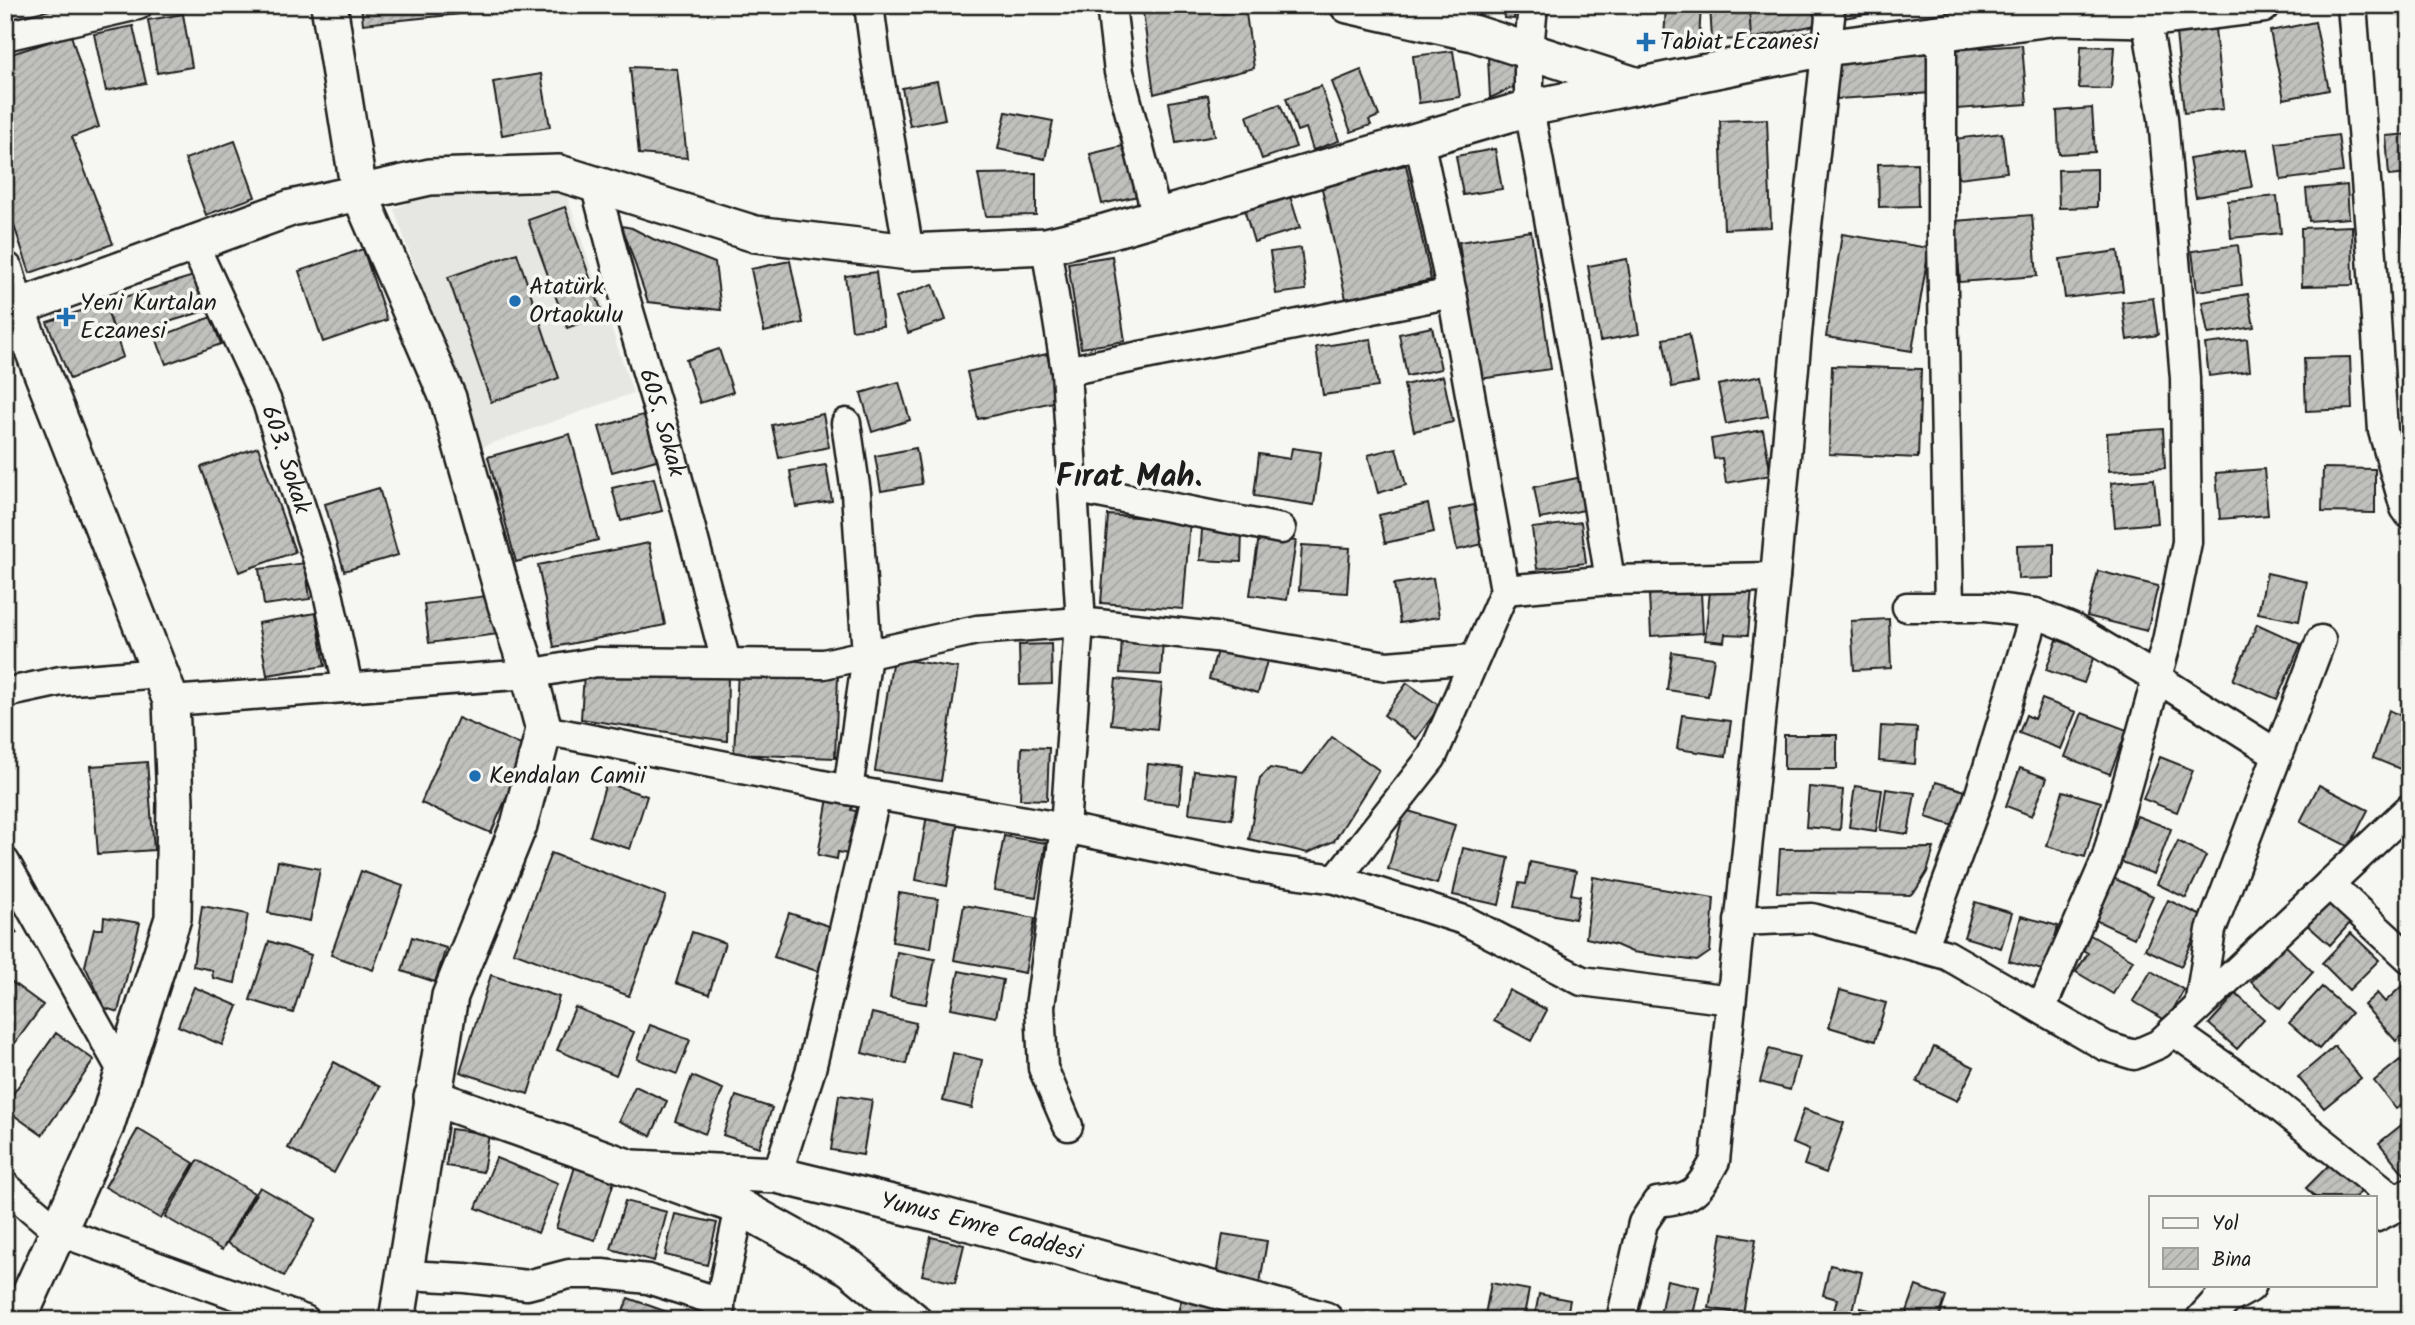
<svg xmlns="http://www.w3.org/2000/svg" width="2415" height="1325" viewBox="0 0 2415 1325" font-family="Kalam,sans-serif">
  <defs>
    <pattern id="building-hatch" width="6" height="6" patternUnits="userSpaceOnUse" patternTransform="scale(1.75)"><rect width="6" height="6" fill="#c0c0bd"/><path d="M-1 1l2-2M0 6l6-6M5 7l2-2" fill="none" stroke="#a4a4a2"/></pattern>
  </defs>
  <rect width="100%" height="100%" fill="#f6f6f2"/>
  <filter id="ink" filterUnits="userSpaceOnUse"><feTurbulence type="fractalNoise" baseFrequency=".0143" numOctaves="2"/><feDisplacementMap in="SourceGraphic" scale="14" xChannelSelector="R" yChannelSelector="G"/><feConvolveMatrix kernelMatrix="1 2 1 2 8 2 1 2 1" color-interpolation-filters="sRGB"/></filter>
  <g filter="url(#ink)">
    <path fill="#e6e6e2" d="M564 187 633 393 479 448 394 209 431 193Z"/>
    <path fill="url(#building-hatch)" stroke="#1c1c1c" stroke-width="2" d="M361 5H468L469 13 363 24Z
      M491 5H523V9H491Z
      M528 5H563V9L528 11Z
      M1142 5H1220L1222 13 1245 7 1254 68 1154 94Z
      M1505 5H1515L1514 19 1504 18Z
      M1666 5H1701L1699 41 1664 40Z
      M1710 5H1749L1751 39 1712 40Z
      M1749 5H1818L1820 24 1751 39Z
      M1842 5H1886L1887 10 1844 18Z
      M183 14 192 67 157 73 148 20Z
      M2315 22 2329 90 2284 99 2270 31Z
      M133 26 146 83 106 91 94 34Z
      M2215 29 2223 109 2184 113 2176 33Z
      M71 35 99 127 72 137 113 244 30 273 5 199V56Z
      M2022 45 2027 104 1957 109 1953 50Z
      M2081 46 2114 47 2111 89 2079 88Z
      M1453 51 1460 97 1419 103 1413 56Z
      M1929 51 1932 93 1837 99 1835 56Z
      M1488 57 1517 61 1519 85 1490 98Z
      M630 67 677 69 687 158 639 154Z
      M1361 70 1379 116 1369 120 1371 125 1351 132 1332 82Z
      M541 74 550 127 502 135 493 82Z
      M937 81 945 119 910 126 902 88Z
      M1321 86 1339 141 1313 150 1306 128 1297 131 1286 98Z
      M1208 95 1215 136 1176 143 1169 102Z
      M1280 104 1296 147 1262 159 1247 116Z
      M2092 108 2095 152 2059 154 2057 111Z
      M1006 112 1053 121 1045 159 998 149Z
      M1767 119 1771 227 1724 229 1720 121Z
      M2002 133 2007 172 1959 178 1954 139Z
      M2410 134V174L2389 176 2386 136Z
      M2338 135 2343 172 2281 180 2276 143Z
      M235 141 255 197 206 215 185 159Z
      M1127 145 1138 196 1102 204 1090 154Z
      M1495 149 1502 189 1463 195 1456 156Z
      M2245 150 2252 187 2196 197 2189 159Z
      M1917 163 1918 206 1879 207 1878 164Z
      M1406 165 1431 280 1346 299 1321 184Z
      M2097 169V207L2059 208 2058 170Z
      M1036 173V215L986 216 978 174Z
      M2347 185 2349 218 2309 221 2306 189Z
      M1290 196 1300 228 1254 242 1244 209Z
      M2277 196 2281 233 2231 238 2228 201Z
      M565 207 603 315 567 328 528 220Z
      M2410 209V250H2405L2401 210Z
      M2032 215 2037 276 1960 282 1955 221Z
      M622 226 632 228 653 239 715 263 721 310 648 302Z
      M2352 226 2353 285 2302 286 2301 228Z
      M1531 231 1551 369 1479 379 1459 242Z
      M1842 234 1929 248 1912 351 1826 337Z
      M2238 245 2242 285 2197 291 2192 251Z
      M1301 248 1306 290 1276 294 1270 252Z
      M363 249 387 320 323 342 299 271Z
      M2118 251 2123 291 2065 298 2060 259Z
      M517 253 559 378 491 402 448 277Z
      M1112 256 1125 341 1081 348 1068 263Z
      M1627 259 1639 334 1600 341 1588 266Z
      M790 261 803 323 764 332 751 269Z
      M2405 262H2410V299H2409Z
      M876 272 883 326 852 330 845 276Z
      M200 274 211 309 116 338 105 303Z
      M933 284 946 320 908 333 896 297Z
      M2248 294 2254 327 2208 334 2202 302Z
      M2153 298 2158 335 2127 340 2122 302Z
      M105 303 123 357 70 379 47 322Z
      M211 317 221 344 166 364 156 338Z
      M1432 327 1441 369 1407 376 1399 334Z
      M2410 331V367L2407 368 2403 332Z
      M1689 334 1698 382 1672 387 1663 339Z
      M1371 339 1378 387 1323 395 1316 347Z
      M2247 339 2250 371 2209 376 2205 344Z
      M719 349 733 392 700 403 686 360Z
      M1047 354 1057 401 978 419 967 372Z
      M2350 357 2352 409 2306 411 2304 358Z
      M1832 366 1921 369 1918 458 1829 454Z
      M1443 376 1453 422 1414 431 1404 385Z
      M1761 376 1768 416 1726 424 1718 385Z
      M899 382 910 420 872 432 861 393Z
      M647 414 660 459 612 472 599 427Z
      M823 414 829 447 779 458 772 425Z
      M2163 429 2165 468 2109 471 2107 433Z
      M1763 430 1771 475 1726 483 1722 458 1714 459 1711 439Z
      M570 434 598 540 516 562 488 457Z
      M258 447 295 552 239 572 201 467Z
      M916 448 922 484 881 491 875 456Z
      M1292 448 1321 452 1314 505 1254 496 1259 454 1290 459Z
      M1396 448 1406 485 1378 493 1368 455Z
      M826 465 832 501 796 507 790 471Z
      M2323 468 2375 469V513L2322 512Z
      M2264 469 2268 515 2220 519 2216 473Z
      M1582 477 1589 509 1540 519 1534 487Z
      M654 478 662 511 621 521 612 488Z
      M2154 479 2158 523 2115 527 2111 483Z
      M379 488 398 555 344 571 325 504Z
      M1428 504 1434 532 1385 543 1379 515Z
      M1479 504 1487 543 1457 550 1449 510Z
      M1108 515 1190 521 1183 609 1101 603Z
      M1581 522 1586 563 1537 569 1532 528Z
      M1202 529 1242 531 1241 562 1200 560Z
      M1259 536 1296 541 1287 600 1250 595Z
      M649 543 665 625 554 647 538 565Z
      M2054 544V578L2018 579 2017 545Z
      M1302 545 1350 548 1347 593 1299 590Z
      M305 563 310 599 264 605 259 569Z
      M2098 571 2158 586 2147 631 2087 616Z
      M2267 573 2307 582 2299 621 2258 613Z
      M1433 578 1439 617 1400 623 1394 584Z
      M1752 588 1748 635 1725 634 1724 642 1705 640 1710 591Z
      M1701 592 1703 633 1651 636 1649 594Z
      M494 595 499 634 429 643 424 604Z
      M316 613 325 666 267 675 258 623Z
      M1889 619 1891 668 1854 670 1851 621Z
      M2257 624 2301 644 2277 699 2233 680Z
      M1122 637 1163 639 1161 675 1120 673Z
      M2057 640 2095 653 2084 683 2046 670Z
      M1051 644 1052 684 1020 685 1019 645Z
      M1218 647 1267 661 1258 693 1209 679Z
      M1672 652 1714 658 1708 696 1667 690Z
      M893 658 958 668 941 781 875 771Z
      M738 670 838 675 835 758 734 754Z
      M584 674H728L727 741 581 719Z
      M1116 679 1162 684 1157 729 1111 724Z
      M1407 683 1440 706 1416 739 1384 715Z
      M2042 699 2076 712 2061 749 2019 733 2026 715 2034 719Z
      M2389 710 2410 720V773L2373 758Z
      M2082 713 2127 730 2110 774 2065 757Z
      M1682 715 1731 721 1726 756 1677 749Z
      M458 718 528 748 491 833 421 803Z
      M1881 726 1917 728 1915 764 1879 761Z
      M1784 735H1837V769H1784Z
      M1332 737 1379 770 1334 841 1308 853 1249 839 1260 778 1270 768 1303 774Z
      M1022 747 1049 748 1047 800 1020 799Z
      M2160 757 2193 770 2177 812 2143 799Z
      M147 762 154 850 98 854 91 766Z
      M1148 764 1183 768 1179 804 1144 800Z
      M2020 768 2047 778 2032 816 2006 806Z
      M1194 771 1237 776 1232 819 1189 813Z
      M1936 782 1965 791 1954 826 1926 817Z
      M606 783 647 796 630 849 590 836Z
      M2319 785 2368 810 2349 847 2300 822Z
      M1855 786 1882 790 1876 831 1849 827Z
      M1809 787 1843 790 1840 830 1806 827Z
      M1886 789 1915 793 1908 834 1880 830Z
      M2063 791 2101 802 2085 857 2047 846Z
      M828 798 853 802 851 810 860 812 852 855 838 852 837 859 818 855Z
      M1405 810 1455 825 1437 884 1388 869Z
      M927 815 958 820 947 886 916 880Z
      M2137 816 2171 829 2154 874 2119 861Z
      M1004 836 1046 843 1036 897 994 890Z
      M2178 841 2206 856 2186 898 2157 884Z
      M1463 848 1509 858 1499 905 1453 895Z
      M1934 848 1927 872 1916 890 1910 895 1777 892 1780 849Z
      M551 853 666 896 629 996 513 952Z
      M278 861 320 869 310 921 268 913Z
      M1530 862 1576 871 1571 894 1580 896 1575 919 1514 907 1519 883 1526 884Z
      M361 871 403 886 373 970 331 955Z
      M1593 877 1714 898 1710 952 1697 961 1632 952 1616 945 1586 938Z
      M2111 877 2153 896 2134 938 2091 918Z
      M899 893 938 899 931 948 892 942Z
      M2168 900 2204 917 2181 966 2145 949Z
      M2327 900 2351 922 2330 945 2306 924Z
      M1975 902 2012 913 2001 948 1964 937Z
      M964 905 1035 918 1025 973 954 960Z
      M202 906 248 914 235 983 213 978 212 970 193 966Z
      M789 913 835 928 820 972 774 957Z
      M5 916 17 933 5 940Z
      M2021 916 2058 926 2046 971 2009 961Z
      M104 917 140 923 118 1012 105 1008 85 966 94 929H103Z
      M692 932 725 943 709 994 676 983Z
      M2087 933 2133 960 2113 994 2076 972 2088 953 2079 948Z
      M2351 933 2379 960 2349 990 2322 963Z
      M412 937 446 948 435 982 402 971Z
      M269 941 311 955 293 1013 250 1000Z
      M2285 945 2313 972 2280 1009 2251 982Z
      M897 952 935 959 926 1004 890 998Z
      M959 971 1003 980 996 1017 951 1008Z
      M2151 971 2184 990 2167 1021 2133 1001Z
      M491 975 559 997 528 1094 460 1072Z
      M5 977 43 1005 15 1043 5 1036Z
      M2406 982 2410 986V1029L2396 1041 2364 1005 2377 993 2385 1002Z
      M194 987 238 1006 222 1045 178 1026Z
      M2322 987 2351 1013 2319 1049 2289 1023Z
      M1509 990 1547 1010 1531 1041 1494 1021Z
      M1840 990 1886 1003 1875 1041 1829 1027Z
      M2236 994 2264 1019 2237 1049 2209 1024Z
      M575 1007 634 1032 616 1075 557 1050Z
      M872 1013 916 1023 906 1064 862 1053Z
      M650 1025 690 1040 677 1074 637 1059Z
      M56 1033 94 1060 42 1135 5 1109V1105Z
      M2335 1046 2361 1078 2324 1108 2298 1077Z
      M1934 1047 1974 1067 1957 1101 1917 1082Z
      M1769 1049 1799 1057 1790 1090 1760 1082Z
      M953 1053 982 1060 972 1108 943 1101Z
      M2400 1060 2410 1073V1099L2396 1109 2374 1081Z
      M334 1062 380 1087 334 1173 288 1148Z
      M692 1076 723 1089 705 1134 675 1121Z
      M635 1086 667 1101 651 1136 619 1121Z
      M839 1095 872 1100 863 1155 831 1150Z
      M736 1096 772 1108 759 1147 723 1135Z
      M1804 1109 1844 1123 1826 1173 1804 1165 1809 1150 1792 1143Z
      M2410 1118V1178L2408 1179 2379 1143Z
      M138 1129 194 1163 161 1219 105 1187Z
      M451 1129 489 1134 483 1172 446 1166Z
      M496 1158 558 1183 538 1233 476 1208Z
      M198 1160 254 1193 222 1250 165 1217Z
      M577 1160 617 1172 595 1240 556 1228Z
      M2332 1162 2361 1192 2355 1197H2315L2306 1188Z
      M260 1187 316 1219 284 1276 227 1243Z
      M625 1201 667 1212 654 1261 611 1249Z
      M675 1214 717 1223 707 1265 665 1255Z
      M1722 1233 1756 1239 1743 1314 1709 1308Z
      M1223 1234 1267 1241 1260 1283 1216 1276Z
      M931 1237 964 1245 955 1283 922 1275Z
      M1830 1265 1862 1272 1852 1315 1834 1311 1837 1299 1823 1295Z
      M1667 1280 1699 1287 1692 1320H1659Z
      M1491 1283 1529 1290 1523 1320H1484Z
      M1916 1286 1946 1297 1938 1320H1904Z
      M1183 1293 1215 1301 1211 1320H1176Z
      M1539 1294 1570 1300 1566 1320H1534Z
      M628 1298 667 1312 665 1320H620Z
      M1861 1308 1894 1316 1893 1320H1858Z
      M1578 1312 1606 1318 1605 1320H1576Z"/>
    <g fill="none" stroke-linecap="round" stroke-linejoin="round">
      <defs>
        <g id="minor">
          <path d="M869 5 876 58 909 252"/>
          <path d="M1111 5 1119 72 1157 216"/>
          <path d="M1533 5 1529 50V108L1575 362 1610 580"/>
          <path d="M2352 5 2372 256 2383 431 2405 508 2410 515"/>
          <path d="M1942 31V238L1949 607"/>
          <path d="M5 36 138 5"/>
          <path id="s1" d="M595 184 623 291 671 453 726 662"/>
          <path id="s2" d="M193 243 267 402 327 588 348 687"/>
          <path d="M1046 246 1066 371 1080 607 1065 828 1040 1006 1043 1068 1068 1126"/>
          <path d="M1066 371 1452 293"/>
          <path d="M846 423 856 493 867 655 848 790"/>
          <path d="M1073 488 1281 529"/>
          <path d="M1505 590 1610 580 1775 577"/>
          <path d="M1907 607H1986L2035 613 2074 629 2157 678 2277 754"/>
          <path d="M5 693 61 681 160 673"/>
          <path d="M171 701 529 674 596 662 824 664 977 630 1080 622 1215 637 1387 666 1473 659"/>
          <path d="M544 730 848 790 1065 828 1258 868 1336 879 1464 920 1582 981 1731 1000"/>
          <path d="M5 862 124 1074"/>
          <path d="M1336 879 1432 757 1505 590 1452 293 1419 140"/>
          <path d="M2329 884 2410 959"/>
          <path d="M1739 921 1812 918 1947 955 2105 1046 2134 1055 2159 1044 2410 808"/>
          <path d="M1923 948 1979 797 2035 613"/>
          <path d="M2199 1006 2211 930 2321 640"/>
          <path d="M2041 1009 2106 860 2167 641 2187 542 2185 378 2163 118 2144 5"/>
          <path d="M2173 1031 2267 1097 2398 1202"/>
          <path d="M777 1175 811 1069 876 795"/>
          <path d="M5 1186 58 1231 305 1320"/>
          <path d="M405 1275 465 1278 527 1285 569 1274H602L648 1279 720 1302"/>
          <path d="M720 1320V1302L740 1207"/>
          <path d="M1621 1320 1643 1223 1657 1202C1694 1198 1697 1193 1715 1161L1775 577 1806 235 1830 17 1828 5"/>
        </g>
        <g id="tertiary">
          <path d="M329 5 359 192 448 398 506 605 529 674 544 730 519 825 450 996 397 1320"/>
          <path d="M1348 5 1473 33 1638 86"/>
          <path d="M5 270 16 307 171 701 175 803 173 918 106 1126 18 1320"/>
          <path d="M5 312 291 208 430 177 559 173 755 234 909 252 1046 246 1105 232 1529 108 1825 48 2058 17 2147 19 2262 5"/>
          <path d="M432 1097 740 1207 850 1268 913 1320"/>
          <path id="s3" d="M633 1168 777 1175 937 1214 1325 1320"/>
          <path d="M2375 1214 2410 1196"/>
          <path d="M2204 1320 2224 1298 2248 1285"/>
        </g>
      </defs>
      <use href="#minor" stroke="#1c1c1c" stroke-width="33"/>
      <use href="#tertiary" stroke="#1c1c1c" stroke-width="40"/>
      <use href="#minor" stroke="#f6f6f2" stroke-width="28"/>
      <use href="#tertiary" stroke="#f6f6f2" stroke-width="35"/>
    </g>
  </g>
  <g fill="#1f6fb2" stroke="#f6f6f2" stroke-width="2.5">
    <path d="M1642.5 31.5h7v7h7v7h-7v7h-7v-7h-7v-7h7z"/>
    <circle cx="515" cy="301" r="7"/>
    <path d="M62.5 306.5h7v7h7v7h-7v7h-7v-7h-7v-7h7z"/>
    <circle cx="475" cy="776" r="7"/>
  </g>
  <g text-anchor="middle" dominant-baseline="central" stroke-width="7" stroke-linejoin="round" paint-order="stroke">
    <g font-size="24" fill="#1c1c1c" stroke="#f6f6f2" text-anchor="start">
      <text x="1660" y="42">Tabiat Eczanesi</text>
      <text x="529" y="287">Atatürk<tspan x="529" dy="28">Ortaokulu</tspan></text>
      <text x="80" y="303">Yeni Kurtalan<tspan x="80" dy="28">Eczanesi</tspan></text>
      <text x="489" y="776">Kendalan Camii</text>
    </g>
    <g font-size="24" fill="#1c1c1c" stroke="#f6f6f2">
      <text stroke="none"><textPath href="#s1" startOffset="248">605. Sokak</textPath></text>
      <text stroke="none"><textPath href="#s2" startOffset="236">603. Sokak</textPath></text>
      <text stroke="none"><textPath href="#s3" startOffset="355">Yunus Emre Caddesi</textPath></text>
    </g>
    <g font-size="32" font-weight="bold" fill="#1c1c1c" stroke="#f6f6f2">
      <text x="1129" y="477">Fırat Mah.</text>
    </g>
  </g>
  <rect width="2415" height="1325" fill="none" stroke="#f6f6f2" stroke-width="28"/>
  <rect x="14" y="14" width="2387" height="1297" fill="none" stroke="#1c1c1c" stroke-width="2.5" filter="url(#ink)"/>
  <rect x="2149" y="1196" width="228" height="91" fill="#f6f6f2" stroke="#9f9f9c" stroke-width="2"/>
  <rect x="2163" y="1218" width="35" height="10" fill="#f6f6f2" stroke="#9f9f9c" stroke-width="2"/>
  <text x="2212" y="1230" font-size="21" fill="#1c1c1c">Yol</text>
  <rect x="2163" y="1248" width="35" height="21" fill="url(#building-hatch)" stroke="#9f9f9c" stroke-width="2"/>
  <text x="2212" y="1266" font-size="21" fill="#1c1c1c">Bina</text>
</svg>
